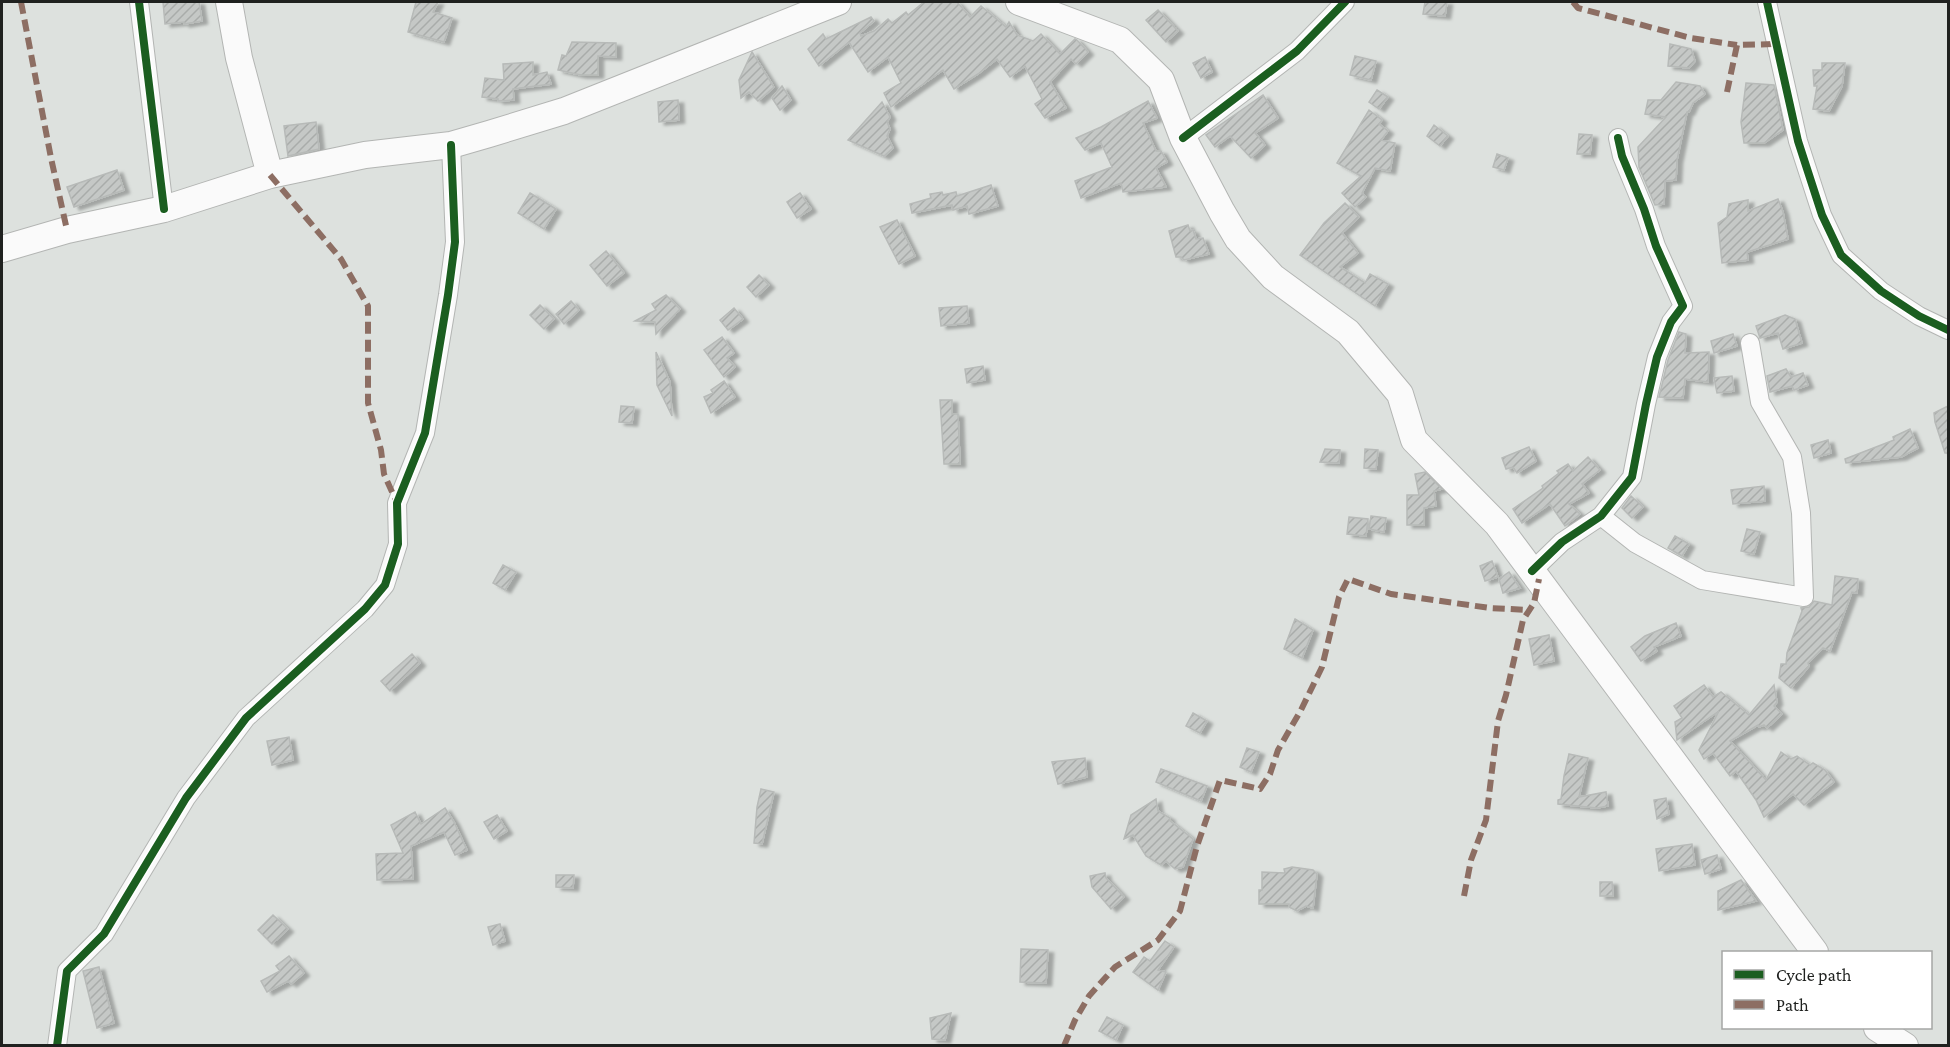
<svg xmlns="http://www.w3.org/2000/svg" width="1950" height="1047" viewBox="0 0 1950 1047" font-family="'Crimson Pro',serif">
  <defs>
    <pattern id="building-hatch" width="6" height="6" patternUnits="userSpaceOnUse" patternTransform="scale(1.5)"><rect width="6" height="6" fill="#c5c8c6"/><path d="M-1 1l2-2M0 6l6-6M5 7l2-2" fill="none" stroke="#a9acaa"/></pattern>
    <filter id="shadow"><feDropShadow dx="5.5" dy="3" stdDeviation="1.5" flood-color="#0004"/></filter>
  </defs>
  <rect width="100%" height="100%" fill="#dde1de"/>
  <path fill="url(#building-hatch)" stroke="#b7bab8" stroke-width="1.5" filter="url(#shadow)" d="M163 2H199L202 21 184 24V22L165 24Z
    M416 2H438L433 12 452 18 444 42 408 32Z
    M924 2H957L970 17 981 6 1006 27 1009 22 1017 35 1033 41 1041 34 1060 54 1075 39 1077 40 1088 52 1076 64 1071 59 1050 82 1066 108 1045 118 1035 104 1042 99 1025 66 1010 77 997 59 978 74 954 89 943 70 891 107 884 93 901 83 888 57 868 72 849 42 819 66 808 49 823 34 826 39 871 17 874 21 860 33 861 36 874 31 888 19 892 23 906 12 908 15Z
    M1425 2H1447L1445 16 1423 14Z
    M1158 10 1178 31 1166 42 1146 20Z
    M572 42 616 43V57L598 56V75H581L558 70 562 55 566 56Z
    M1670 44 1691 49 1695 61 1689 68 1668 66Z
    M752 52 774 87 758 101 749 92 741 98 739 80Z
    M1355 56 1376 61 1371 80 1350 75Z
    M1205 57 1212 72 1201 78 1193 63Z
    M533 62V75L547 72 551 84 513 89 514 100 498 101V99L482 97 485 78 504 80 503 64Z
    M1822 63H1845L1842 86 1829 111 1813 109 1817 86H1814L1813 70H1822Z
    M1676 82 1700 86 1705 94 1693 103 1689 112H1687L1677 160 1676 180 1665 181 1664 204 1655 205 1639 167 1638 147 1666 117 1645 114 1648 100H1661Z
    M1746 83 1774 85 1783 130 1764 143H1744L1741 122Z
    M782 86 791 100 780 110 772 98Z
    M1377 90 1388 97 1379 109 1369 102Z
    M1263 95 1278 118 1255 133 1265 145 1251 158 1230 136 1215 147 1206 135Z
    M678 100 679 120 659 122 658 102Z
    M1148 101 1157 118 1143 123 1156 151H1161L1167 162 1156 168 1166 187 1123 192 1121 183 1081 198 1075 181 1112 167 1101 143 1085 150 1076 138 1101 127Z
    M882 102 890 117 887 122 890 129 887 136 893 148 884 156 848 140Z
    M1369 110 1382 120 1379 124 1388 131 1381 140 1395 143 1390 171 1375 168 1362 193 1366 197 1355 207 1342 193 1361 176 1337 163Z
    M316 122 319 149 288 156 284 126Z
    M1434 125 1448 136 1440 146 1427 136Z
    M1579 134 1592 135 1590 154H1577Z
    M1497 154 1508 158 1504 170 1493 167Z
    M117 170 124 190 74 207 67 187Z
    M991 185 998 206 969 214 967 206 953 210 952 205 912 213 910 204 931 198 930 194 942 192 943 195 956 192 957 196Z
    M530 193 556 209 544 229 518 213Z
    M800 193 811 209 797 218 787 202Z
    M1778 199 1783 212 1788 239 1747 252 1748 260 1722 263 1718 223 1727 217 1729 204 1748 200V211Z
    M1345 203 1359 217 1342 233 1358 253 1340 267 1365 283 1370 274 1388 284 1375 306 1300 255 1324 223Z
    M897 220 915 256 899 264 880 227Z
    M1188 225 1190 231 1193 230 1196 239 1203 238 1209 254 1184 260 1181 257H1176L1169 231Z
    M606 251 624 273 607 286 590 265Z
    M759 275 769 285 756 297 747 287Z
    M666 295 680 309 656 334 655 322 635 321 656 310 652 304Z
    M571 301 579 310 564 324 556 314Z
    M540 305 554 319 544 329 530 315Z
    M967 306 969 323 941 326 939 308Z
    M734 308 743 319 728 330 720 320Z
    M1785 315 1795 319 1802 343 1783 349 1778 333 1760 338 1756 326Z
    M1679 332 1686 334 1685 353 1709 352 1708 382 1685 379 1683 398 1659 397 1668 360Z
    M1733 334 1737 346 1714 353 1711 341Z
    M722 337 734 353 727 358 735 367 724 377 704 350Z
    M656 352 670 382 672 416 657 385Z
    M983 366 985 380 967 383 965 369Z
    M1786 369 1791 377 1803 373 1808 385 1794 390 1792 386 1770 392 1767 376Z
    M1732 376 1734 391 1717 393 1714 378Z
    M724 381 735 397 711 413 704 397 713 393 711 390Z
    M940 400H952V414H958L960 464H944Z
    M621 406 634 407 632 423 619 422Z
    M1948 406V455L1947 453H1945L1935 422 1934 413Z
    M1910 429 1918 448 1901 457 1846 463 1845 459 1894 440 1893 437Z
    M1828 440 1831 453 1814 458 1811 445Z
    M1529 447 1536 461 1517 473 1513 467 1506 469 1502 458Z
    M1325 449 1340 450 1339 463 1320 462Z
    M1365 449 1378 450 1376 469 1364 468Z
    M1588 457 1600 470 1582 484 1589 493 1569 504 1580 514 1565 526 1550 504 1522 523 1513 509 1543 488 1542 486 1559 473 1557 471 1568 464 1573 471Z
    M1425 472 1442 489 1434 491 1436 506 1424 508V525H1407V495H1419L1415 474Z
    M1764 486 1765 501 1733 504 1731 490Z
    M1631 496 1643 507 1632 518 1622 508Z
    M1371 516 1386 518 1384 532 1369 529Z
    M1349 517 1368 519 1366 536 1347 534Z
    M1747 529 1760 532 1754 554 1741 551Z
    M1675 536 1689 544 1682 556 1668 548Z
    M1492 561 1498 577 1485 581 1480 566Z
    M503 565 516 572 505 590 493 583Z
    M1509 572 1520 588 1503 593 1499 579Z
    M1835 576 1858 579 1857 593 1852 592 1830 651 1823 648 1808 663 1809 666 1791 688 1779 678 1781 664H1786L1787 653 1802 611 1801 608 1809 607 1814 601 1832 605Z
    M1295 619 1313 630 1302 658 1284 649Z
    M1676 623 1681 636 1654 647 1657 651 1641 661 1631 647 1645 636Z
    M1549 635 1554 661 1534 665 1529 639Z
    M412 654 420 663 390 691 381 681Z
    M1704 685 1713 697 1721 692 1749 715 1774 685 1777 702 1774 706 1782 714 1767 728 1764 725 1759 727 1758 725 1730 741 1766 780 1781 752 1791 759 1797 756 1810 765 1813 763 1825 770 1834 782 1804 805 1793 794 1764 817 1756 800 1736 771 1730 776 1713 753 1704 759 1699 750 1719 711 1677 740 1675 722 1682 718 1674 706Z
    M1193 713 1207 721 1200 733 1186 726Z
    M289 737 293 760 272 765 267 741Z
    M1247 748 1259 752 1251 772 1240 767Z
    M1569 754 1588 758 1579 797 1606 792 1608 806 1597 808 1558 804V800L1561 799 1564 776Z
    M1085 758 1087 777 1058 784 1052 762Z
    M1161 769 1207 786 1201 801 1156 782Z
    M761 789 774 792 762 844 754 843 757 807Z
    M1666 798 1669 814 1657 819 1654 800Z
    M1156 799 1158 811 1170 818 1169 820 1193 839 1183 867 1175 869 1166 861 1161 865 1146 856 1133 835 1124 839 1131 815Z
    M445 808 454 822 467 850 455 855 444 832 411 846 413 879 377 880 376 854 403 853 391 825 415 812 421 824Z
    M497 815 507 831 494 839 484 822Z
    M1692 844 1695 865 1659 871 1656 849Z
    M1717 855 1721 869 1705 874 1701 860Z
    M1292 867 1313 870 1317 874 1313 908 1306 906 1297 911 1289 907V904H1259V890H1262V872L1285 873 1284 869Z
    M1105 873 1106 878 1124 897 1111 909 1092 887 1090 876Z
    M556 875H574L573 888 556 887Z
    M1741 880 1756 901 1718 910V891Z
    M1600 882H1612L1613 896H1600Z
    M273 915 288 929 272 944 258 930Z
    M500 924 505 941 493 945 488 927Z
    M1165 941 1174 947 1158 970 1166 972 1158 990 1133 972 1144 957 1150 961Z
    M1021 949 1048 950 1046 983 1020 982Z
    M289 956 304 973 291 984 288 981 267 992 261 981 280 971 276 966Z
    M99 967 114 1023 97 1028 83 971Z
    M951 1013 945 1040 932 1039 930 1018Z
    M1107 1017 1123 1025 1116 1040 1099 1031Z"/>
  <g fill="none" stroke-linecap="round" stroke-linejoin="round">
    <defs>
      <path id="street" d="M139 2 164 209
        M1767 2 1798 141 1822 215 1841 255 1881 291 1919 316 1948 330
        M1183 138 1297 51 1345 2
        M1601 516 1635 543 1702 580 1804 597 1801 513 1792 457 1760 402 1750 343
        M1532 571 1562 542 1601 516 1632 477 1646 404 1657 357 1671 322 1683 306 1656 246 1644 209 1622 156 1618 138
        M57 1046 67 971 104 934 186 798 246 718 365 609 385 585 398 544 397 503 425 433 448 295 455 242 451 145"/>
      <path id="secondary" d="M229 2 239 58 270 175
        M1019 2 1120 40 1161 80 1183 138 1222 212 1238 239 1273 277 1348 332 1400 394 1414 440 1497 524 1815 952
        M2 249 67 230 164 209 270 175 365 155 451 145 489 134 564 111 838 2
        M1877 1028 1905 1046"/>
    </defs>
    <use href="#street" stroke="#b3b5b3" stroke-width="20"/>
    <use href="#secondary" stroke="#b3b5b3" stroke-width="28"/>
    <use href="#street" stroke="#fafafa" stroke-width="18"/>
    <use href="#secondary" stroke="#fafafa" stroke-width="26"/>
    <path stroke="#8d6e63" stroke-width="6" stroke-dasharray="12 6" stroke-linecap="butt" d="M21 2 51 158 67 230
      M1573 2 1578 8 1691 38 1737 45
      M1727 92 1737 45 1777 44
      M270 175 341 259 368 306V403L381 450 384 474 397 503
      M1464 896 1471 860 1486 820 1498 721 1506 695 1523 620 1534 603 1539 579
      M1064 1046 1075 1020 1089 996 1115 967 1158 940 1180 911 1197 846 1220 780 1260 789 1270 774 1278 750 1301 710 1322 667 1339 597 1348 579 1391 594 1490 608 1529 610"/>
    <defs>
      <path id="cycleway" d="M139 2 164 209
        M1767 2 1798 141 1822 215 1841 255 1881 291 1919 316 1948 330
        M1183 138 1297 51 1345 2
        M1532 571 1562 542 1601 516 1632 477 1646 404 1657 357 1671 322 1683 306 1656 246 1644 209 1622 156 1618 138
        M57 1046 67 971 104 934 186 798 246 718 365 609 385 585 398 544 397 503 425 433 448 295 455 242 451 145"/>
    </defs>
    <use href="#cycleway" stroke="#fff" stroke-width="11"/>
    <use href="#cycleway" stroke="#1b5e20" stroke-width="8"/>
  </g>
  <rect width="1950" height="1047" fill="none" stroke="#1f211f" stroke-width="6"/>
  <rect x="1722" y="951" width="210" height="78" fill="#ffffff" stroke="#a5a6a5" stroke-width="1.5"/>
  <rect x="1734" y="970" width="30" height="9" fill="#1b5e20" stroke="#a5a6a5" stroke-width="1.5"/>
  <text x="1776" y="981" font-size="18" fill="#1f211f">Cycle path</text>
  <rect x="1734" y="1000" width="30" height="9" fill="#8d6e63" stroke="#a5a6a5" stroke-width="1.5"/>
  <text x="1776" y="1011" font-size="18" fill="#1f211f">Path</text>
</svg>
